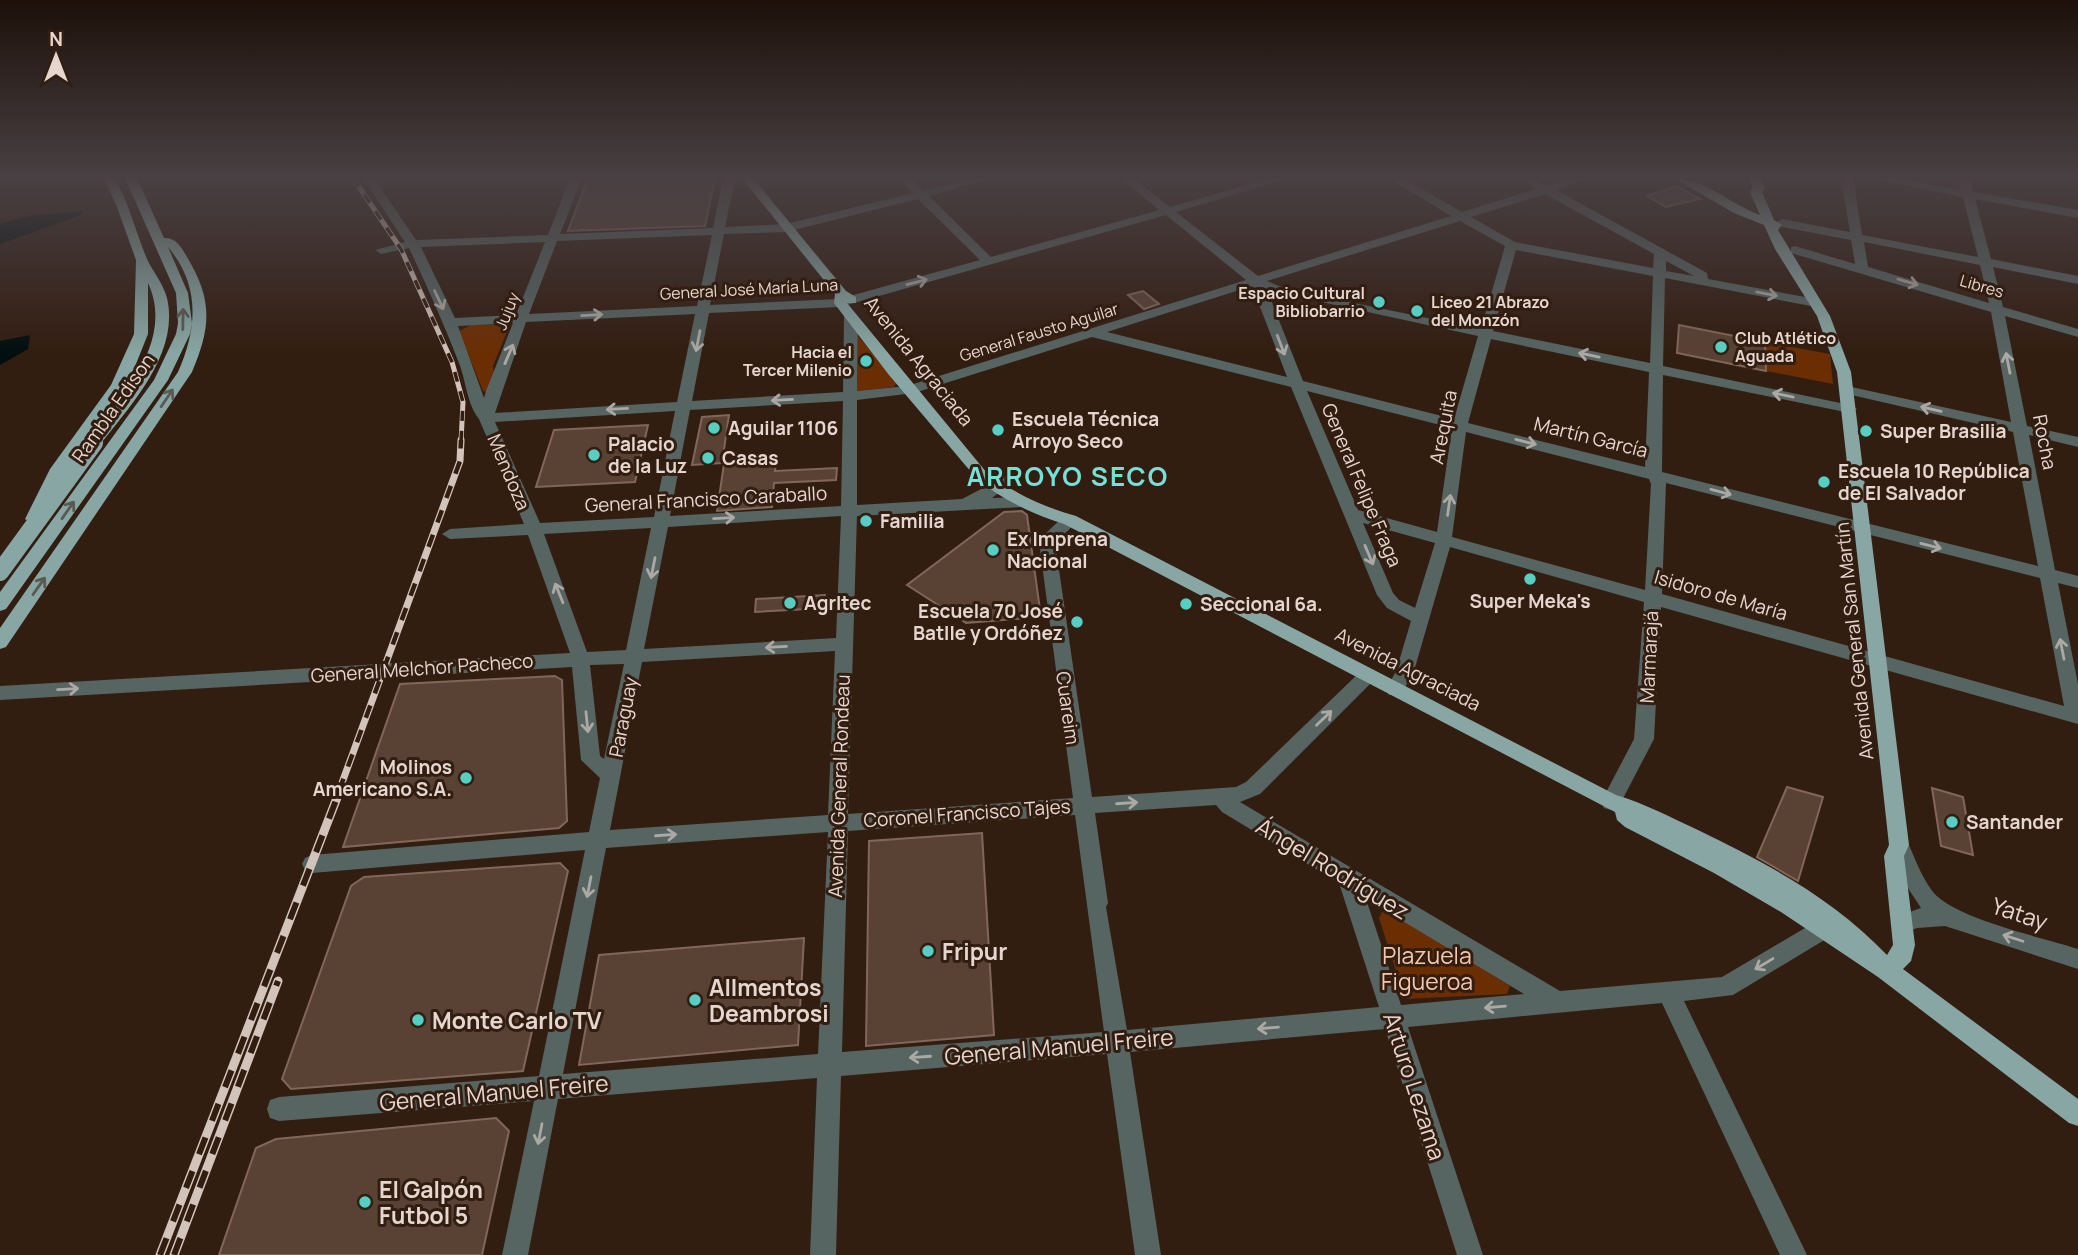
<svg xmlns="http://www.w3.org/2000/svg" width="2078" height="1255" viewBox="0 0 2078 1255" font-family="Manrope,sans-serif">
  <rect width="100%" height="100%" fill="#321d11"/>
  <path fill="#6b2e03" d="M507 324 509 327 493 366 494 373 487 392 483 391 459 331 471 325Z
    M858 336 897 382 894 387 857 391Z
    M1765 342 1830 354 1833 384 1766 371Z
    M1390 911 1510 986 1507 994 1405 999 1379 918 1382 912Z"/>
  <path fill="#010f0e" d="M83 211 81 215 0 244V224L29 216Z
    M30 335 28 349 0 365V341Z"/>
  <path fill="#594134" stroke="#816759" stroke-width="2" d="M588 178H715L705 226 568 231Z
    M1676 186 1700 199 1666 207 1647 196Z
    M1143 291 1159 304 1144 309 1128 295Z
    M1679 325 1765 342 1766 371 1677 353Z
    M729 415 722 463 692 465 702 417Z
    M648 425 635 482 536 487 554 430Z
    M776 461 775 471 837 468 836 480 774 483 772 507 717 511 724 464Z
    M1022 511 1027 515 1041 617 966 623 907 585 1004 512Z
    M825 595V608L755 612 756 599Z
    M555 676 562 680 567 821 559 828 343 847 400 684Z
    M1787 787 1823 797 1798 881 1757 857Z
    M1932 788 1963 797 1973 855 1941 846Z
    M982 833 994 1035 866 1046 869 841Z
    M560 863 568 871 523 1071 291 1089 282 1079 351 886 364 877Z
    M804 938 798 1045 579 1065 599 955Z
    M496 1118 509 1131 482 1255H219L256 1148 276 1139Z"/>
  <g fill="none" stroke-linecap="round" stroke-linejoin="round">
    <path fill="#566462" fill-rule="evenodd" d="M363 178H374L416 240 548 235 570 178H582L560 234 713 228 723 178H735L725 227 786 224 913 193 899 178H911L923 191 974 178H993L929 196 991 257 1159 210 1121 178H1133L1170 207 1272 178H1290L1176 212 1258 276 1451 216 1389 178H1402L1462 212 1537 189 1520 178H1534L1547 186 1571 178H1588L1556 190 1707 273 1708 279 1816 299 1822 303 1816 307 1665 278 1663 366 1850 405 1857 409 1850 413 1663 375 1662 472 2038 566 2013 432 1847 394 1840 390 1847 386 2011 422 1991 312 1791 253V247L1795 246 1855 264 1851 240 1782 227 1776 223 1782 219 1850 232 1841 178H1853L1862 235 1978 257 1963 197 1867 178H1893L1961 190 1958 178H1970L1973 192 2078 210V218L1975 199 1991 259 2078 276V284L1993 267 2003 307 2078 329V337L2005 316 2027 426 2078 437V447L2029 435 2055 570 2078 576V588L2058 583 2078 684V724L1661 607 1654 739 1618 808 1611 810 1604 808 1601 802 1634 739 1644 602 1450 547 1414 671 1401 695H1389L1386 690 1396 671 1411 621 1387 608 1377 595 1291 387 1092 337 914 393 857 400V505L962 499 1006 476 1014 481 992 498 1022 497 1030 502 1022 507 857 516 848 814 1073 798 1040 549 1045 534 1064 516H1076L1078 520 1059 540 1056 549 1092 797 1236 787 1246 782 1361 671H1373L1376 676 1373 681 1260 794 1240 802 1560 991 1722 977 1815 922 1823 919 1831 922 1834 929 1831 936 1733 995 1684 1001 1807 1255H1780L1662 1003 1408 1027 1483 1255H1457L1385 1029 1130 1052 1161 1255H1135L1107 1054 841 1076 836 1255H810L817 1078 558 1099 528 1255H502L534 1101 279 1121 270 1118 267 1109 270 1100 279 1097 539 1076 585 850 312 873 305 870 302 864 305 858 312 855 589 832 600 778 581 760 572 667 0 700V686L570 653 528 535 450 539 442 534 450 529 524 524 479 419C467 404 466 381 459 363 444 324 427 286 409 248L381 254 375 250 405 242ZM1545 194 1654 254 1653 268 1515 242 1471 217ZM918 199 980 260 839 299 710 305 724 234 786 232ZM1166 215 1246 280 907 386 857 391 858 316 851 312 844 316 843 392 692 401 709 313 840 307ZM1460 221 1505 246 1481 329 1286 289 1267 281ZM712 235 697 306 529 314 557 241ZM545 242 516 315 455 318 421 247ZM1864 242 1980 265 1989 303 1868 267ZM1516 250 1653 276 1650 363 1493 331ZM1666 261 1694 276 1666 271ZM1252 286 1287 377 1107 332ZM1267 290 1478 336 1454 419 1303 381ZM695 314 677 402 495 413 526 322ZM513 323 486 391 484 398 458 326ZM1491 339 1649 372 1645 467 1468 423ZM1307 391 1452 428 1437 532 1358 510ZM843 401 841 506 670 516 690 410ZM675 411 654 517 540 523 495 422ZM1466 432 1649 479 1651 484 1645 590 1452 537ZM1666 483 2040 578 2064 706 1662 594ZM841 516 836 638 644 649 668 527ZM1363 523 1435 543 1415 608 1399 600 1393 593ZM651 528 626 650 587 652 544 534ZM835 651 828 815 610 830 642 662ZM624 664 604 759 600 756 590 665ZM1216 805 1222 812 1339 883 1379 1007 1127 1030 1106 907 1108 903 1095 813ZM1075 815 1104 1032 842 1052 848 831ZM828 832 818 1054 563 1074 606 848ZM1366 899 1524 994 1401 1005Z
      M1899 836 1906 839C1915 857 1920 875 1933 892 1955 919 2042 937 2078 949V969L1945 926 1917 928 1903 934 1895 931 1892 924 1895 917 1921 908 1902 879 1889 845 1892 839Z"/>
    <path fill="#88a6a3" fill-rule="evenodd" d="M104 178H115L120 188C131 211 137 235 147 259 153 272 163 283 167 298 180 354 130 406 99 446H89L87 443 89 440C122 397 175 341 148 283V334L134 369 65 469 39 523 33 524 25 519 50 469 111 385 134 334 136 260 117 207Z
      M125 178H137L164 238C176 237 182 248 187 257 213 300 211 327 192 372L6 647 0 649V628L178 372C197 329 201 286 168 247L188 293 192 323 190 334 168 380 6 609 0 611V592L154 380 176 334 178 323 176 293Z
      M742 178H753L846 291 856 297V303H847L987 473C1014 493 1043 507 1076 516L1616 795C1646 804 1672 818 1700 831 1768 864 1834 899 1887 955L1893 945 1884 856 1889 845 1837 372 1817 316 1775 249 1764 225 1734 213 1674 178C1703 178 1732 205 1760 215L1750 192 1753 187 1749 178H1760L1765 187 1762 192 1774 220 1782 225 1778 230 1830 316 1851 372 1909 845 1904 856 1915 945 1911 961 1903 969 2078 1099V1126L2069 1123 1878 977 1781 912 1714 873 1625 827 1617 820 1615 812 1064 524C1032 514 1003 500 977 479L889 375 834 303 835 294Z"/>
    <defs>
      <path id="rail-far2" d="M353 178 401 249 452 362 463 402 461 442"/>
      <path id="rail-far1" d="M339 791 460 461 461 440"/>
      <path id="rail" d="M160 1255 340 790
        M174 1255 278 981"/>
    </defs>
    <use href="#rail-far2" stroke="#d2c3bb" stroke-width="5"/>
    <use href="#rail-far1" stroke="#d2c3bb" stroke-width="7"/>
    <use href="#rail" stroke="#d2c3bb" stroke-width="9"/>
    <use href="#rail-far2" stroke="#321d11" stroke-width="3.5" stroke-dasharray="10" stroke-linecap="butt"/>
    <use href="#rail-far1" stroke="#321d11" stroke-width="4.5" stroke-dasharray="13" stroke-linecap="butt"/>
    <use href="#rail" stroke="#321d11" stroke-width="6" stroke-dasharray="18" stroke-linecap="butt"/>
    <path stroke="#88a6a3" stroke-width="18" d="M0 572 94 443"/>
  </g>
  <defs><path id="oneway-shaft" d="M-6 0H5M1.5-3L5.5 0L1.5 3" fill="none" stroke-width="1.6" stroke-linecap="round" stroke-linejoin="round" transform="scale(1.75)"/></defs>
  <g stroke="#aca8a3">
    <use href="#oneway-shaft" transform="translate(917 282) rotate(-15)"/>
    <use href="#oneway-shaft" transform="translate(1908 282) rotate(16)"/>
    <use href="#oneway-shaft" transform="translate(1767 294) rotate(11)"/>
    <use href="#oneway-shaft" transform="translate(439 300) rotate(65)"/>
    <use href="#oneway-shaft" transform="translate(592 315) rotate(-3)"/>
    <use href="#oneway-shaft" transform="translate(698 341) rotate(101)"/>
    <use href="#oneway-shaft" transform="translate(1281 345) rotate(69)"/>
    <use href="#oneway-shaft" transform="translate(509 354) rotate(-67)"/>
    <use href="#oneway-shaft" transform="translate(1589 355) rotate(-168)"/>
    <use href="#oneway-shaft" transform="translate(2008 363) rotate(-101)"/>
    <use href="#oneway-shaft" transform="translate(1783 395) rotate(-168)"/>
    <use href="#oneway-shaft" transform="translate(782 400) rotate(177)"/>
    <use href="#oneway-shaft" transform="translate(617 409) rotate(177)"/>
    <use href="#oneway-shaft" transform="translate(1931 409) rotate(-167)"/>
    <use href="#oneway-shaft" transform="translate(1526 442) rotate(14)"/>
    <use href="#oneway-shaft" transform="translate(1721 492) rotate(15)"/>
    <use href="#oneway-shaft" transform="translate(1449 505) rotate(-82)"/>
    <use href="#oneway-shaft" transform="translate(724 518) rotate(-3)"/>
    <use href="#oneway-shaft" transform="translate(1931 546) rotate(14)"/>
    <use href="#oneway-shaft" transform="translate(1369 555) rotate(67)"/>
    <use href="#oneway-shaft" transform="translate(653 568) rotate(101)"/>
    <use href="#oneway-shaft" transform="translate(559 593) rotate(-112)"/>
    <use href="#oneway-shaft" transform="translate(776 647) rotate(177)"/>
    <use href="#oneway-shaft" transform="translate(2062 649) rotate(-101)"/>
    <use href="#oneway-shaft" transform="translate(68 689) rotate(-3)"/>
    <use href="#oneway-shaft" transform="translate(1324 718) rotate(-44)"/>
    <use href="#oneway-shaft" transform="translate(587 722) rotate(84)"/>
    <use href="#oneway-shaft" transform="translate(1127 803) rotate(-4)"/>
    <use href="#oneway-shaft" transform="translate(666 835) rotate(-4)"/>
    <use href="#oneway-shaft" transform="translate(589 887) rotate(101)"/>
    <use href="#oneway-shaft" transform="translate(2013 938) rotate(-162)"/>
    <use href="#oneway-shaft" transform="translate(1764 964) rotate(149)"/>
    <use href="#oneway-shaft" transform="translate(1495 1007) rotate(175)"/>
    <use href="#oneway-shaft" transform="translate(1268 1028) rotate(175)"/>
    <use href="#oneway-shaft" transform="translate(920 1057) rotate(176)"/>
    <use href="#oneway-shaft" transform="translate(540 1134) rotate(101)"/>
  </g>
  <g stroke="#595b53">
    <use href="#oneway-shaft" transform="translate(183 319) rotate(-89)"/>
    <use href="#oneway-shaft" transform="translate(167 398) rotate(-56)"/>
    <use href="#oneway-shaft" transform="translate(68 510) rotate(-55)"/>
    <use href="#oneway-shaft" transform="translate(39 586) rotate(-55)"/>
  </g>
  <linearGradient id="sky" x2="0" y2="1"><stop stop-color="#1c1009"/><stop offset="0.5" stop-color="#494043"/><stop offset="1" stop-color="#494043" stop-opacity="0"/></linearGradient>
  <rect width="2078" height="354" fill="url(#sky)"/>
  <g fill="#56cec4" stroke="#321d11" stroke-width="2.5">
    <circle cx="1379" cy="302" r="7"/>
    <circle cx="1417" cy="311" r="7"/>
    <circle cx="1721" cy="347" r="7"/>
    <circle cx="866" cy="361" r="7"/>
    <circle cx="714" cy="428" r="7"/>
    <circle cx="998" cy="430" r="7"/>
    <circle cx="1866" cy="431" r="7"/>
    <circle cx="594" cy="455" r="7"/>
    <circle cx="708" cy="458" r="7"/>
    <circle cx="1824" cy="482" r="7"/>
    <circle cx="866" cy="521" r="7"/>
    <circle cx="993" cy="550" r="7"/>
    <circle cx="1530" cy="579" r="7"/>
    <circle cx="790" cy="603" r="7"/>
    <circle cx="1186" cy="604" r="7"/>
    <circle cx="1077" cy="622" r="7"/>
    <circle cx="466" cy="778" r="7"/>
    <circle cx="1952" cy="822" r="7"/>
    <circle cx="928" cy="951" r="7"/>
    <circle cx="695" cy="1000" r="7"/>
    <circle cx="418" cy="1020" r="7"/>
    <circle cx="365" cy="1202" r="7"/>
  </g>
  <g text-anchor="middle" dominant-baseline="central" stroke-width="6" stroke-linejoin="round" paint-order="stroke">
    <g font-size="16" fill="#e5d6cf" stroke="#321d11">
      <text transform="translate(1982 286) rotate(16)">Libres</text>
      <text transform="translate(749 289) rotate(-3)">General José María Luna</text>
      <text transform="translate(507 311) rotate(-68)">Jujuy</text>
      <text transform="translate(1039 332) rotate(-17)">General Fausto Aguilar</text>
    </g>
    <g font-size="16" font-weight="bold" fill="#e5d6cf" stroke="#321d11" text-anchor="end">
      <text x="1365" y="293">Espacio Cultural<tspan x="1365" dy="18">Bibliobarrio</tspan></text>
      <text x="1431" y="302" text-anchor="start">Liceo 21 Abrazo<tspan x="1431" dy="18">del Monzón</tspan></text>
      <text x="1735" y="338" text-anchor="start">Club Atlético<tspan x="1735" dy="18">Aguada</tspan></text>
      <text x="852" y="352">Hacia el<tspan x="852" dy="18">Tercer Milenio</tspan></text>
    </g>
    <g font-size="19" fill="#e5d6cf" stroke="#321d11">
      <text transform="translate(919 361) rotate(51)">Avenida Agraciada</text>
      <text transform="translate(113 408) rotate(-55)">Rambla Edison</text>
      <text transform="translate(1443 427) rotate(-79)">Arequita</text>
      <text transform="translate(1591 437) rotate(14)">Martín García</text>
      <text transform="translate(2045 442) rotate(79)">Rocha</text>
      <text transform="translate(509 472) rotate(67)">Mendoza</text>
      <text transform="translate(1362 485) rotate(67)">General Felipe Fraga</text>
      <text transform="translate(706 499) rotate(-3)">General Francisco Caraballo</text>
      <text transform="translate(1721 595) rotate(16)">Isidoro de María</text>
      <text transform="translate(1854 641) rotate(-96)">Avenida General San Martín</text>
      <text transform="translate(1649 657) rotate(-87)">Marmarajá</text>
      <text transform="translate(422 668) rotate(-4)">General Melchor Pacheco</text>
      <text transform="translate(1408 669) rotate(27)">Avenida Agraciada</text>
      <text transform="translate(1068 708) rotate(82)">Cuareim</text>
      <text transform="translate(623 717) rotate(-79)">Paraguay</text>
      <text transform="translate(839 786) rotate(-88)">Avenida General Rondeau</text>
      <text transform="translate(967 813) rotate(-4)">Coronel Francisco Tajes</text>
    </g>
    <g font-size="19" font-weight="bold" fill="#e5d6cf" stroke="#321d11" text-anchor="start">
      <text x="1012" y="419">Escuela Técnica<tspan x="1012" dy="22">Arroyo Seco</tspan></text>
      <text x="728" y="428">Aguilar 1106</text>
      <text x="1880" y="431">Super Brasilia</text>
      <text x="608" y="444">Palacio<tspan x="608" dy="22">de la Luz</tspan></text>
      <text x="722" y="458">Casas</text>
      <text x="1838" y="471">Escuela 10 República<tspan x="1838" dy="22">de El Salvador</tspan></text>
      <text x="880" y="521">Familia</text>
      <text x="1007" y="539">Ex Imprena<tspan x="1007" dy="22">Nacional</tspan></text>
      <text x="1530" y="601" text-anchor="middle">Super Meka's</text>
      <text x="804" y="603">Agrltec</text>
      <text x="1200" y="604">Seccional 6a.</text>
      <text x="1063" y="611" text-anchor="end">Escuela 70 José<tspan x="1063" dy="22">Batlle y Ordóñez</tspan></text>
      <text x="452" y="767" text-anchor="end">Molinos<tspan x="452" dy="22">Americano S.A.</tspan></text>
      <text x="1966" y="822">Santander</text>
    </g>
    <g font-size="23" fill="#e5d6cf" stroke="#321d11">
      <text transform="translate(1333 868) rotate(31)">Ángel Rodríguez</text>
      <text transform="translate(2020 913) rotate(18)">Yatay</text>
      <text transform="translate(1059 1046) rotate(-5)">General Manuel Freire</text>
      <text transform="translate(1415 1086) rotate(72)">Arturo Lezama</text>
      <text transform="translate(494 1092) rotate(-5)">General Manuel Freire</text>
    </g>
    <g font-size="23" font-weight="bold" fill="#e5d6cf" stroke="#321d11" text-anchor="start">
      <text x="942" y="951">Fripur</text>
      <text x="709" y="987">Allmentos<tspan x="709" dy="26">Deambrosi</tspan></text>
      <text x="432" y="1020">Monte Carlo TV</text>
      <text x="379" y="1189">El Galpón<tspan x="379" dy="26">Futbol 5</tspan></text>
    </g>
    <g font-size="23" fill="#f6c7af" stroke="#321d11">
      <text x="1427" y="955">Plazuela<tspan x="1427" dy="26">Figueroa</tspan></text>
    </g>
    <g font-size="26" font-weight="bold" letter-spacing="2" fill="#75e0d6" stroke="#321d11">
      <text x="1068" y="476">ARROYO SECO</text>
    </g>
  </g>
  <g transform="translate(56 56)" stroke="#321d11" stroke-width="5" paint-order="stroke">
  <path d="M0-5L12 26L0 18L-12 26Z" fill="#e5d6cf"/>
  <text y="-10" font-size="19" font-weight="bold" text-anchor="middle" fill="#e5d6cf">N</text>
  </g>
</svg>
